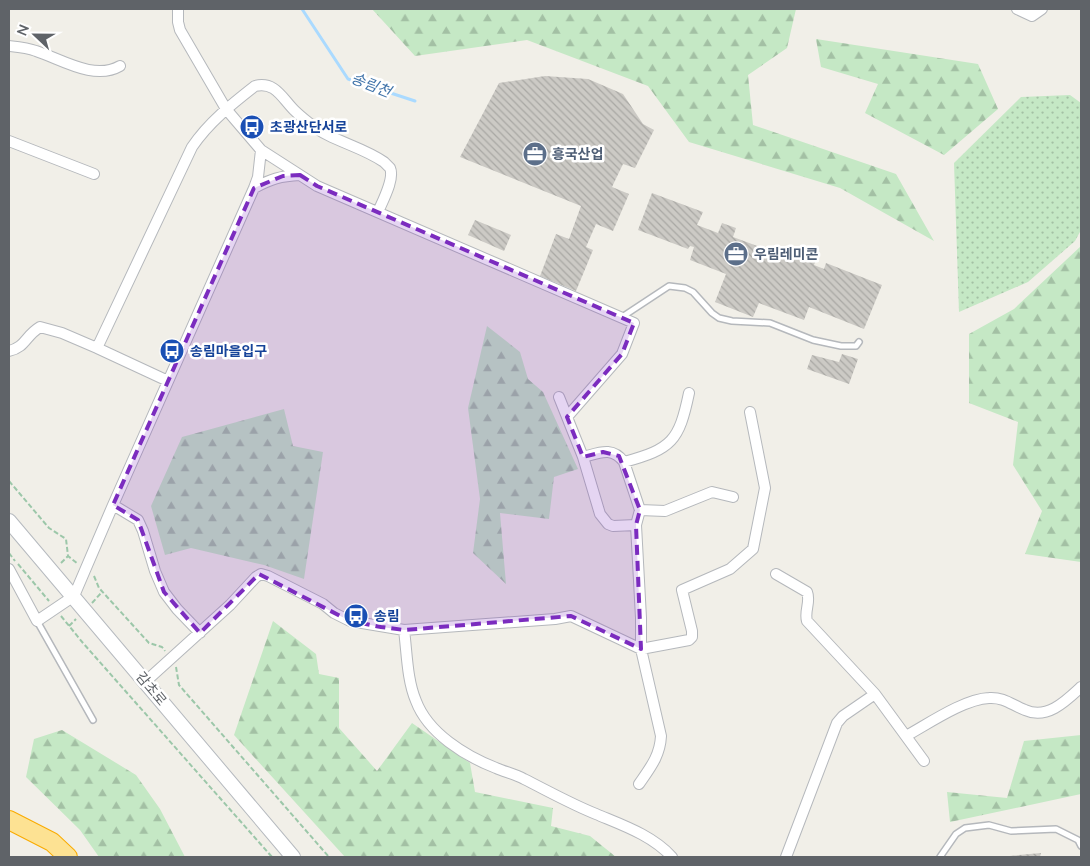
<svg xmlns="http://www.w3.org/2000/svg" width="1090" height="866" viewBox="0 0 1090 866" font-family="'Nunito Sans','Noto Sans KR',sans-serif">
  <defs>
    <pattern id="grass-dots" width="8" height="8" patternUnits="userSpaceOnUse" patternTransform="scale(1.25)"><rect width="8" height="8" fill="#c5e8c5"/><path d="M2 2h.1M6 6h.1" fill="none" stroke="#a3c0a4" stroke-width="1.8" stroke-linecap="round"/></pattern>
    <pattern id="forest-firs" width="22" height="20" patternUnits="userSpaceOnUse" patternTransform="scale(1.25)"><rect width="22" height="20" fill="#c5e8c5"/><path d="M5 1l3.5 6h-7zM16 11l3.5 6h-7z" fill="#a3c0a4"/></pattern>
    <pattern id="building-back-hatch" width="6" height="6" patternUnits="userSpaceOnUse" patternTransform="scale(1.25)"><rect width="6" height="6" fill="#cccac5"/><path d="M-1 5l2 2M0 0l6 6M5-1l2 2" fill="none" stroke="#a9a8a4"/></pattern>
  </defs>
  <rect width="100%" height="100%" fill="#f1efe8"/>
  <path fill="url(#grass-dots)" d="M1070 95 1081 103V230L1075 241 1028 282 959 312 954 163 1021 97Z"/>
  <path fill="url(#forest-firs)" d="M372 9H796L787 48 748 75 753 125 896 174 934 241 840 188 689 142 648 86 527 40 415 56Z
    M816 39 978 64 998 109 944 155 865 113 878 84 821 67Z
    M1081 246V562L1025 554 1042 511 1013 465 1018 422 969 403V334L1014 309Z
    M487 326 520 352 528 379 543 392 578 469 554 477 549 519 500 513 506 584 473 553 480 499 468 408Z
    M284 409 293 446 323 452 304 579 264 565 191 548 165 555 151 506 182 437Z
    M273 621 316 654 319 674 339 678V728L377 771 412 723 470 763 475 792 553 808 551 826 590 836 616 857H345L234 735Z
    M62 730 136 775 160 809 185 857H99L80 830 26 777 34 739Z
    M1081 735V794L950 822 947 792 1007 798 1024 741Z"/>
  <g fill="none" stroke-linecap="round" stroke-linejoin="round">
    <path stroke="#aadaff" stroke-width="3" d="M302 9 348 79 415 101"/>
  </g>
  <path fill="url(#building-back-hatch)" d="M545 76 588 79 623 94 643 124 654 130 635 168 623 164 612 187 629 194 613 231 596 224 586 247 593 250 576 291 540 276 556 234 569 239 581 206 460 157 499 83Z
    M652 193 703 212 697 225 718 233 722 223 736 228 733 237 779 254 782 247 816 260 814 265 824 269 826 263 882 285 864 329 809 307 804 320 759 303 753 317 715 302 726 274 690 260 694 247 690 246 688 249 638 230Z
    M475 220 511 235 504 251 468 235Z
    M842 354 858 359 849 384 807 369 812 355 839 362Z
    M1041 853 1040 857H1009V856Z"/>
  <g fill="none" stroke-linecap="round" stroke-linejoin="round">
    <defs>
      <path id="lane" d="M622 317 669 286 685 288 693 292 712 313 719 318 732 321 770 323 813 340 841 346H856L859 342
        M37 621 93 720
        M940 857 956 834 965 828 989 825 1011 831 1056 829 1078 840 1081 846"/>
      <path id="street" d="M178 9V22L180 30 226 109 261 150 317 186 634 323 622 354 567 417
        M1017 9 1032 16 1042 9
        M9 46C18 47 28 48 36 51 61 59 94 81 120 66
        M9 141 94 174
        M254 188C271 179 280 176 300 175
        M9 351C26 347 25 336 40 327L62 333 97 348
        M168 381 97 348 192 147C209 122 232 104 255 86 275 81 282 98 294 110 299 115 304 119 309 123 331 141 361 146 384 162 386 164 388 166 390 168 395 179 382 202 378 212
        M559 397 583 457 600 514 608 524 613 526 636 525
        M583 457C599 453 612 446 624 462 672 449 679 441 689 393
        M624 462 640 510
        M113 505 138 520 143 531 155 571 164 592 177 609 200 633
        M9 569 37 621 74 596 113 505 254 188 258 177 261 150
        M776 574 807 592C811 602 804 611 807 621L875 694 843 716 837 723 786 857
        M404 630 555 619 571 616 641 649 689 640 692 637V631L682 590 730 569 753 549 765 488 750 412
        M145 682 230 605 256 577 261 574 268 576 323 604 334 613 350 621 404 630C407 653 407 680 416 701 428 733 465 756 496 768 505 772 515 774 524 779 548 791 571 804 596 814 622 825 652 835 672 857
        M875 694 924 761
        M906 736C928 724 964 699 989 698 1004 697 1012 705 1025 710 1047 720 1066 701 1081 687
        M639 784C650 768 660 756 661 736L641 649V618L636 525 640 510 665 511 712 492 733 497"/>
      <path id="secondary" d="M9 521 293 857"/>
      <path id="highway" d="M9 820 52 842 68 857"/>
    </defs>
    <use href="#lane" stroke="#b5b8bc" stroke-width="8"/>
    <use href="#street" stroke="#b5b8bc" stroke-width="12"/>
    <use href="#secondary" stroke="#b6babf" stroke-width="16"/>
    <use href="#highway" stroke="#f9ab00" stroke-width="20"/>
    <path stroke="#9cc7a9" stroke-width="2" stroke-dasharray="5 2.5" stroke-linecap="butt" d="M9 481 49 528 66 539 68 556 78 564
      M9 553 15 561
      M61 563 68 556
      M18 564 49 601
      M94 576 99 588 149 643 162 647 165 651
      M92 603 102 592
      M61 616 83 643 272 857
      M69 626 76 619
      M176 667 179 685 329 857"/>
    <use href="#lane" stroke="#fff" stroke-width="5"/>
    <use href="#street" stroke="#fff" stroke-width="10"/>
    <use href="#secondary" stroke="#fff" stroke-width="14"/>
    <use href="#highway" stroke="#fde293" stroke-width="18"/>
  </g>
  <path fill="#7b2cbf" fill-opacity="0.2" stroke="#7b2cbf" stroke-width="4" stroke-dasharray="10 6" stroke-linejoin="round" d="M300 175 317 186 634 323 622 354 567 417 583 457 603 452 619 456 640 510 636 525 641 649 571 616 404 630 381 627 350 621 259 574 200 633 164 592 138 520 113 505 254 188 283 176Z"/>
  <defs>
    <symbol id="bus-disc" viewBox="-11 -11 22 22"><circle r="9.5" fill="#1a4fb4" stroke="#fff"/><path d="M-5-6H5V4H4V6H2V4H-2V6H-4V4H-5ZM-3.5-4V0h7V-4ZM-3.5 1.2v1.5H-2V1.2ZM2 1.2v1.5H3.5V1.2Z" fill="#fff"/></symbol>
    <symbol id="office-disc" viewBox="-11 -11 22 22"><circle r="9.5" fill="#5c6f8a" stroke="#fff"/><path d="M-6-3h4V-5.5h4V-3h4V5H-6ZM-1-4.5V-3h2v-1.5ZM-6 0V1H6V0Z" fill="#fff"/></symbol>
  </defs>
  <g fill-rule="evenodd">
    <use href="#bus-disc" x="238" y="113" width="28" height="28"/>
    <use href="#office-disc" x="521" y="140" width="28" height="28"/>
    <use href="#office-disc" x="722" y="240" width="28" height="28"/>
    <use href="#bus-disc" x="158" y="337" width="28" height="28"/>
    <use href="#bus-disc" x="342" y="602" width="28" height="28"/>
  </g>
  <g text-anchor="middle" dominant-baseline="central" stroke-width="5" stroke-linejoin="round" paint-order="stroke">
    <g font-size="14" font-weight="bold" fill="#164399" stroke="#fff" text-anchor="start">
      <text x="270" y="127">초광산단서로</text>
      <text x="190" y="351">송림마을입구</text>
      <text x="374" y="616">송림</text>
    </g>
    <g font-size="14" font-weight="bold" fill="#4e5e75" stroke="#fff" text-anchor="start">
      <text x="552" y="154">흥국산업</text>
      <text x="754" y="254">우림레미콘</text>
    </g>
    <g font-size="14" fill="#5f6368" stroke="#fff">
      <text transform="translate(151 689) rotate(50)">감초로</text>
    </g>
    <g font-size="15" font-style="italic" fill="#4174aa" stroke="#fff">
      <text transform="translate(371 85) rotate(22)">송림천</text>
    </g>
  </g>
  <rect width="1090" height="866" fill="none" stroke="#5f6368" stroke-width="20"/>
  <g transform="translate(35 35) rotate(292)" stroke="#ffffff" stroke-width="4" paint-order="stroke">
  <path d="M0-4L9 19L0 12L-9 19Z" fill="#5f6368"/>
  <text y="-8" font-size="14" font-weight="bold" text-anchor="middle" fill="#5f6368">N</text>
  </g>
</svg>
